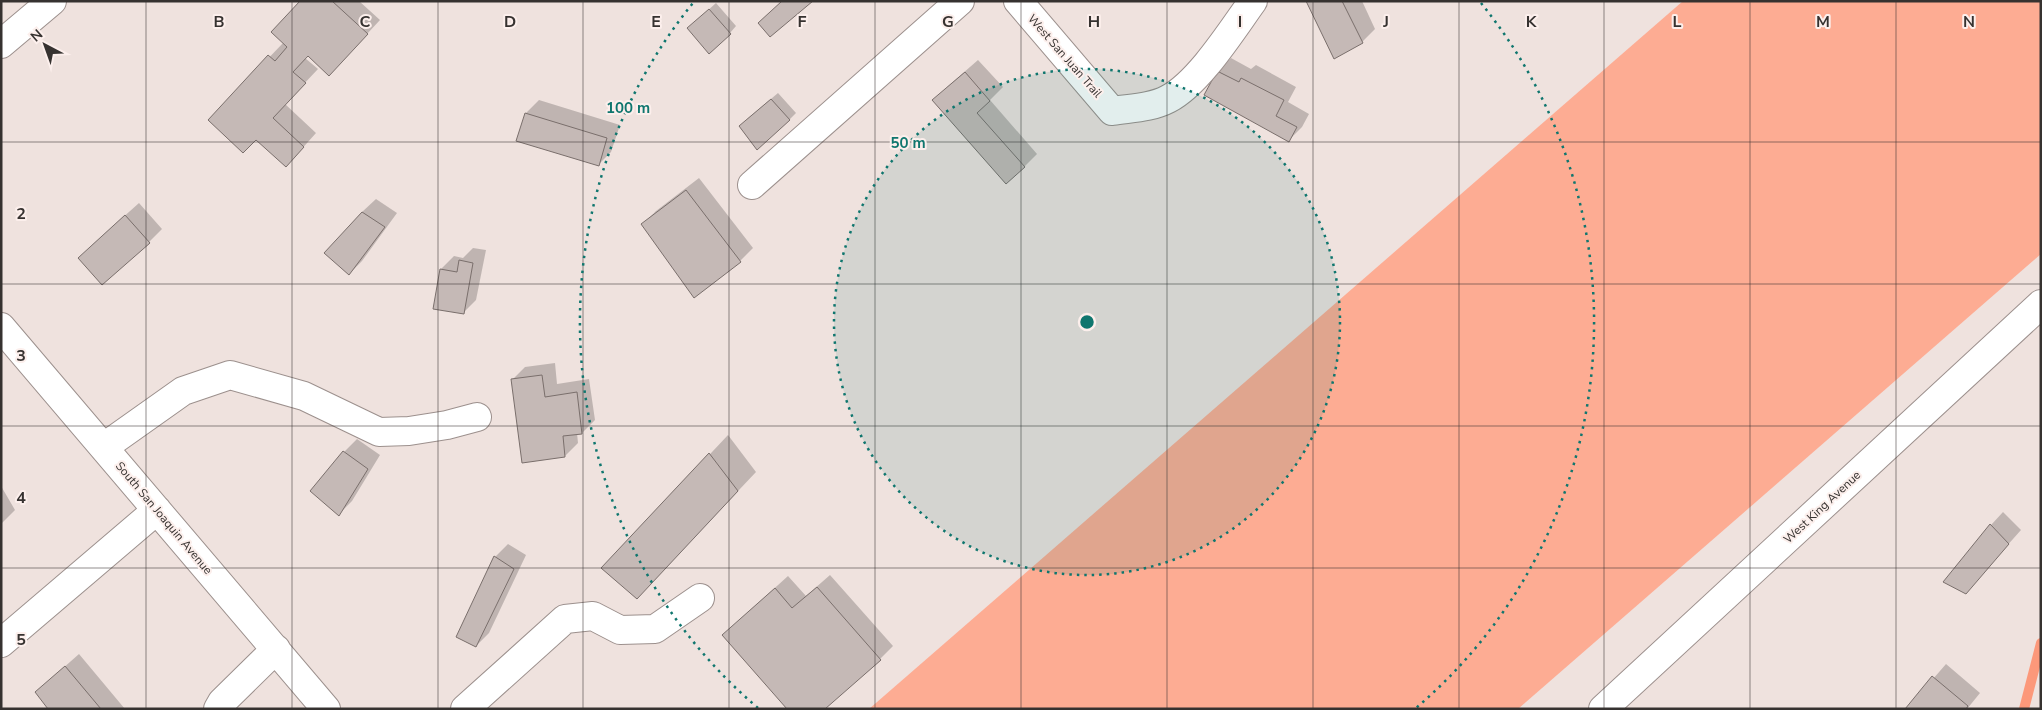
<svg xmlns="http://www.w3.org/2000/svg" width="2042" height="710" viewBox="0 0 2042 710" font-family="'Nunito Sans',sans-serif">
  <rect width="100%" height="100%" fill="#efe2de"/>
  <path fill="#fdac93" d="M1683 1H2041V254L1518 709H869Z"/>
  <path fill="#0003" d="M301 1H359L380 20 342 61 308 55 305 58 318 69 285 104 316 133 299 152 256 138 209 120 284 42Z
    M1307 1H1362L1375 29 1362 42Z
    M716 3 736 26 730 33 695 22Z
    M1231 58 1251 69 1256 65 1296 87 1288 102 1309 114 1302 127 1289 140 1205 95 1218 71Z
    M978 60 1003 87 990 100 1037 154 1024 167 947 87Z
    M778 93 796 113 789 120 747 119Z
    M539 100 620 125 611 152 598 165 518 140 526 113Z
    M699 178 753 248 740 261 643 224 656 211Z
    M376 199 397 213 362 261 349 274 362 212Z
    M139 203 162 229 149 242 92 245Z
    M473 248 486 250 476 300 463 313 441 269 454 256 463 258Z
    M555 363 557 384 589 379 595 420 582 433H577L578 443 565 456 512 380 525 367Z
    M728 435 756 472 655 579 603 568Z
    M357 439 380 455 352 501 339 514 344 452Z
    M1 486 15 510 1 524Z
    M2003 512 2021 530 1965 593 1991 525Z
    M508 544 526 555 489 633 476 646 495 557Z
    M830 575 893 646 880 659 737 622 788 576 806 596Z
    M79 654 125 709H50L36 692Z
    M1946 664 1980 693 1967 709H1907Z"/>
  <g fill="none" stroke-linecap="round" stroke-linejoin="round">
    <path stroke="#fc987a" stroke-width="10" d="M2024 709 2041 643"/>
  </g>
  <path fill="#c5b9b6" stroke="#7a6f6c" d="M300 1H332L368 34 329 76 308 56 293 72 306 83 273 118 304 147 286 167 256 140 243 153 208 120 268 55 275 61 287 47 271 32Z
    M782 1H813L770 37 758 23Z
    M1306 1H1342L1363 43 1334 59Z
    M709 9 731 34 709 54 687 28Z
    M1217 71 1239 82 1241 78 1284 100 1276 116 1297 127 1289 142 1204 95Z
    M965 72 990 101 977 113 1025 167 1006 184 932 100Z
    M771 99 790 120 757 150 739 126Z
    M525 113 607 138 599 166 516 141Z
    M686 190 741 262 694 298 641 224Z
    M362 212 385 227 349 275 324 253Z
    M125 215 150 243 102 285 78 258Z
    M459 260 473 263 464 314 433 309 440 269 457 272Z
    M542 375 545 397 577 392 582 434 563 436 565 457 522 463 511 379Z
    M343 451 368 469 339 516 310 491Z
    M709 453 738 491 637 599 601 568Z
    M1990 524 2009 544 1966 594 1943 582Z
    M494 556 514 569 476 647 456 637Z
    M817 587 881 660 825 709H787L722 635 775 588 792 608Z
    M65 666 101 709H48L35 692Z
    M1932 676 1968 706 1966 709H1905Z"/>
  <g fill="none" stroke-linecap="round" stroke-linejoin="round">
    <defs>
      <path id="minor" d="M1018 1 1112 111C1130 108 1151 108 1168 99 1199 83 1232 30 1253 1
        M1 44 52 1
        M752 185 960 1
        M1 327 326 709
        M104 447 183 391 230 375 304 396 379 432 409 431 447 425 477 417
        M1 643 157 510
        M218 709 222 702 276 649
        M465 709 565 619 593 616 620 630 655 629 700 598
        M1603 709 2041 304"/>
    </defs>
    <use href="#minor" stroke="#9c908d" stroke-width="30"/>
    <use href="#minor" stroke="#fff" stroke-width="28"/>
  </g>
  <path fill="none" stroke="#363230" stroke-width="1" stroke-opacity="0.55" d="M146 1V709M292 1V709M438 1V709M583 1V709M729 1V709M875 1V709M1021 1V709M1167 1V709M1313 1V709M1459 1V709M1604 1V709M1750 1V709M1896 1V709M1 142H2041M1 284H2041M1 426H2041M1 568H2041"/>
  <circle cx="1087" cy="322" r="253" fill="#0f766e" fill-opacity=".12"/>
  <g fill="none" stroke="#0f766e" stroke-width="2.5" stroke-dasharray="2.5 5">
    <circle cx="1087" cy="322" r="253"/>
    <path d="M758 708A507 507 0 0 1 693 3M1481 3A507 507 0 0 1 1416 708"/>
  </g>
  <g text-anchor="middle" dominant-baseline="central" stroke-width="4" stroke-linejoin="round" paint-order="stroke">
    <g font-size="12" fill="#363230" stroke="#fcefec">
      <text transform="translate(1065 56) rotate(49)">West San Juan Trail</text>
      <text transform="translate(1822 507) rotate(-43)">West King Avenue</text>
      <text transform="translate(164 518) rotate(50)">South San Joaquin Avenue</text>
    </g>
  </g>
  <g font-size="16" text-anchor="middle" font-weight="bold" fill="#363230" stroke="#fcefec" stroke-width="4" stroke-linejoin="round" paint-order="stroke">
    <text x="219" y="27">B</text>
    <text x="365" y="27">C</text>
    <text x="510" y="27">D</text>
    <text x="656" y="27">E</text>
    <text x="802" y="27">F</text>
    <text x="948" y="27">G</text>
    <text x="1094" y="27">H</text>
    <text x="1240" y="27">I</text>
    <text x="1386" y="27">J</text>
    <text x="1531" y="27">K</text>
    <text x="1677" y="27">L</text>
    <text x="1823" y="27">M</text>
    <text x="1969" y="27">N</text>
    <text x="21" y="219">2</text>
    <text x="21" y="361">3</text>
    <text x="21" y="503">4</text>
    <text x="21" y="645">5</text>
  </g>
  <circle cx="1087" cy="322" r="8" fill="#0f766e" stroke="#fcefec" stroke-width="2.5"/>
  <g font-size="15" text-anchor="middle" font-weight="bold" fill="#0f766e" stroke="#fcefec" stroke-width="4" stroke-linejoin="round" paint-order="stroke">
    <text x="628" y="113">100 m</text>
    <text x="908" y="148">50 m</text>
  </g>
  <rect width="2042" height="710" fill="none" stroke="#363230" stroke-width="5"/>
  <g transform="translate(45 45) rotate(319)" stroke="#fcefec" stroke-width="4" paint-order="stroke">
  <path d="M0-4L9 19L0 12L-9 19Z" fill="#363230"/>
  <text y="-8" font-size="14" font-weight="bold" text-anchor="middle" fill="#363230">N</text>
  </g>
</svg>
